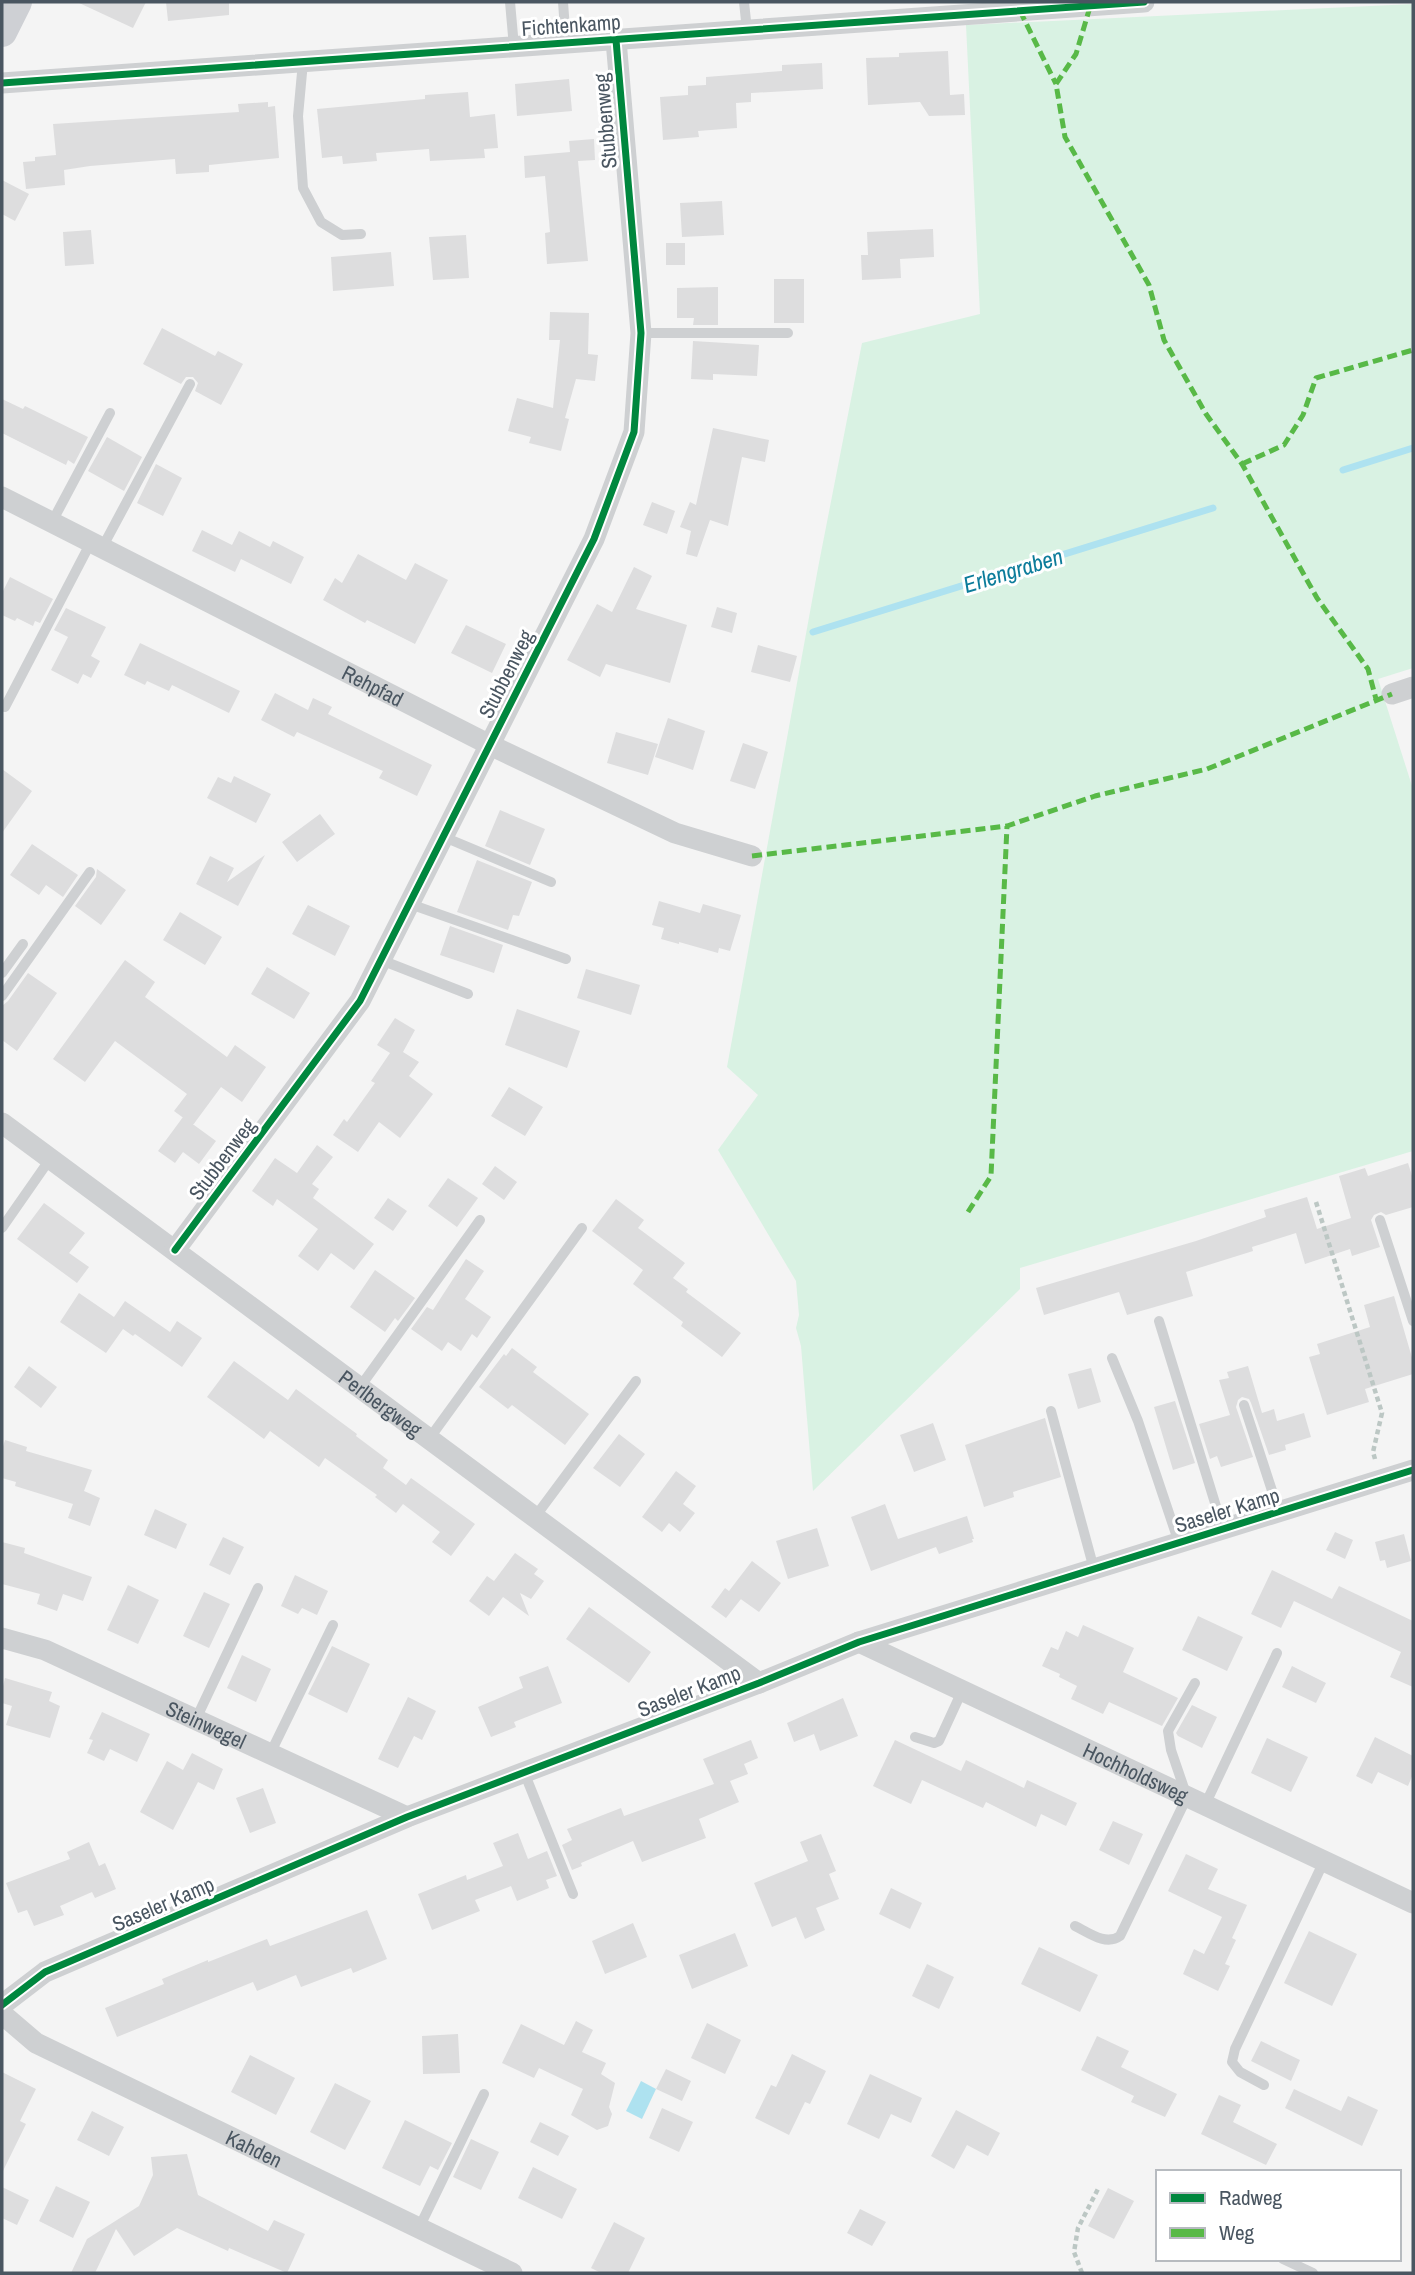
<svg xmlns="http://www.w3.org/2000/svg" width="1415" height="2275" viewBox="0 0 1415 2275" font-family="'Archivo Narrow',sans-serif">
  <rect width="100%" height="100%" fill="#f4f4f4"/>
  <path fill="#d9f2e3" d="M1413 4V668L1378 679 1413 789V1151L1020 1268V1289L813 1491 801 1346 796 1328 799 1315 796 1281 718 1150 758 1095 727 1067 818 568 862 343 980 314 966 25Z"/>
  <path fill="#aee2f0" d="M641 2081 656 2089 642 2119 626 2111Z"/>
  <g fill="none" stroke-linecap="round" stroke-linejoin="round">
    <path stroke="#aee2f0" stroke-width="7" d="M1343 470 1413 448
      M813 632 1213 508"/>
  </g>
  <path fill="#ddddde" d="M77 2H146L133 28Z
    M166 2H229V15L168 21Z
    M948 51 950 95 964 94 965 115 929 116 920 102 868 105 866 58 899 57V53Z
    M822 63 823 89 751 93V102L736 103 737 128 698 131 699 137 663 140 660 97 688 95V86L706 85V77L782 71V65Z
    M569 79 572 111 517 116 515 84Z
    M468 92 470 117 495 114 498 148 484 149 485 158 430 161 429 149 376 153 377 161 343 164 342 156 322 158 317 109 425 99V95Z
    M268 102V107L275 106 279 158 209 165V172L176 174 175 159 90 166 64 170 65 185 26 189 23 162 35 161V157L56 155 53 124 239 112 238 104Z
    M594 139 595 160 578 161 588 261 547 264 545 233 550 232 545 176 525 178 524 156 570 152 569 141Z
    M2 180 29 194 15 221 2 214Z
    M722 201 724 235 682 237 680 203Z
    M933 229 934 257 900 259 901 278 862 280 861 255H868L867 232Z
    M91 230 94 264 65 266 63 232Z
    M466 235 469 278 433 280 429 237Z
    M666 243H685V265H666Z
    M391 252 394 286 333 291 331 257Z
    M774 279H804V323H774Z
    M718 287V325H693L694 318H677V288Z
    M550 312 589 313 588 354 598 355 595 381 576 379 565 418 569 419 561 451 529 443 531 437 508 431 517 398 553 408 560 340H549Z
    M162 328 215 356 218 351 243 364 221 405 195 391 198 383 193 377H186L181 384 143 364Z
    M693 341 759 345 757 376 713 374V380L691 379Z
    M2 399 23 409 25 406 88 437 74 464 68 460 66 465 2 433Z
    M713 428 769 440 765 462 742 457 728 526 710 520 697 557 686 554 691 531 680 527 690 502 696 505Z
    M107 437 142 457 124 491 88 471Z
    M156 464 182 478 163 516 137 503Z
    M652 502 675 511 667 534 643 525Z
    M202 530 232 545 239 531 270 547 273 541 304 557 291 584 241 559 235 572 192 551Z
    M358 554 406 580 415 563 448 580 415 644 367 620 365 623 323 600 335 578 342 583Z
    M634 567 652 576 636 609 687 625 670 683 606 664 600 677 567 660 597 604 612 612Z
    M10 577 53 599 40 623 35 621 33 626 17 618 15 621 2 615V593Z
    M717 607 737 613 732 633 711 627Z
    M66 608 106 627 91 656 100 661 91 678 83 674 78 684 51 670 68 637 54 630Z
    M466 625 506 644 492 673 451 653Z
    M140 643 240 691 229 713 172 685 169 691 147 681 145 685 124 675Z
    M758 645 797 656 790 682 751 672Z
    M275 693 308 710 313 698 332 707 328 714 432 765 417 796 379 778 383 771 297 732 294 737 261 720Z
    M668 718 705 731 693 770 655 757Z
    M616 732 658 744 648 775 607 763Z
    M743 743 768 752 755 789 730 781Z
    M2 769 32 791 2 833Z
    M234 776 271 794 256 823 207 798 218 777 231 783Z
    M500 810 545 829 530 865 485 846Z
    M320 814 335 834 297 862 282 842Z
    M32 844 78 875 63 897 46 885 39 895 10 875Z
    M265 855 238 906 196 884 210 856 234 868 227 882Z
    M477 860 532 882 519 916 513 915 508 930 457 912Z
    M97 869 126 890 101 925 75 906 96 877Z
    M659 901 700 913 703 904 741 915 730 951 719 948 718 953 679 942V944L661 939 664 928 652 925Z
    M308 905 350 926 335 956 292 934Z
    M180 912 222 937 205 965 163 940Z
    M450 926 503 945 494 973 440 955Z
    M125 960 155 982 145 997 227 1057 235 1045 266 1067 242 1102 221 1087 193 1125 174 1111 187 1094 115 1041 85 1082 53 1059Z
    M267 967 310 993 294 1019 251 994Z
    M586 969 640 985 631 1015 577 998Z
    M28 973 57 993 17 1051 2 1040V1006L8 1001Z
    M517 1009 580 1031 567 1068 505 1045Z
    M395 1018 415 1030 403 1052 419 1062 409 1076 433 1094 400 1138 379 1122 358 1152 333 1135 344 1119 347 1122 375 1083 371 1081 390 1053 377 1045Z
    M509 1087 543 1107 525 1136 491 1116Z
    M183 1117 216 1141 199 1164 183 1152 175 1163 158 1151Z
    M317 1145 333 1157 312 1184 319 1189 313 1198 374 1244 354 1270 331 1253 318 1271 298 1256 318 1229 277 1199 273 1206 252 1191 275 1158 297 1173Z
    M1408 1163 1413 1179V1207L1386 1215 1381 1212 1374 1215 1371 1220 1380 1247 1352 1256 1350 1249 1305 1264 1296 1233 1252 1247 1253 1251 1186 1272 1193 1296 1127 1315 1119 1292 1044 1315 1036 1288 1196 1241 1266 1217 1264 1210 1307 1197 1317 1229 1351 1218 1339 1176 1365 1168 1368 1176Z
    M495 1166 517 1182 504 1200 482 1184Z
    M448 1178 478 1198 457 1227 428 1206Z
    M388 1198 407 1211 393 1231 374 1218Z
    M616 1199 644 1220 638 1228 685 1263 673 1278 688 1289 686 1292 741 1333 722 1357 681 1326 683 1322 633 1284 643 1270 592 1231Z
    M44 1203 85 1233 69 1253 89 1267 77 1283 17 1239Z
    M466 1259 484 1271 465 1299 491 1317 477 1338 472 1334 461 1351 448 1342 442 1351 411 1329 427 1307 433 1310Z
    M375 1270 415 1298 398 1321 395 1318 385 1332 350 1307Z
    M79 1293 114 1317 125 1301 170 1332 177 1321 202 1338 182 1367 135 1334 133 1336 123 1329 106 1353 60 1322Z
    M1394 1296 1413 1361V1374L1365 1389 1369 1402 1327 1415 1309 1357 1320 1354 1317 1344 1370 1327 1364 1305Z
    M512 1348 537 1367 533 1372 589 1414 565 1445 512 1405 508 1409 479 1387 504 1354 506 1356Z
    M234 1361 288 1400 296 1389 357 1434 356 1436 388 1460 383 1468 406 1485 411 1478 475 1524 451 1556 432 1542 440 1532 403 1504 396 1513 375 1497 377 1495 325 1458 319 1467 270 1431 264 1439 207 1397Z
    M29 1366 57 1387 41 1408 14 1387Z
    M1248 1366 1262 1413 1274 1409 1277 1421 1304 1413 1311 1437 1285 1445 1286 1450 1269 1455 1251 1403 1249 1399 1242 1397 1238 1400 1236 1407 1253 1457 1221 1467 1217 1456 1210 1459 1199 1424 1230 1415 1219 1380 1229 1378 1227 1372Z
    M1091 1368 1101 1402 1078 1409 1068 1374Z
    M1175 1401 1195 1463 1173 1470 1154 1407Z
    M1045 1418 1061 1477 1013 1492 1014 1497 984 1507 965 1445Z
    M933 1423 946 1460 914 1472 900 1435Z
    M619 1434 645 1454 620 1487 593 1468Z
    M5 1440 27 1447 26 1451 92 1470 84 1491 100 1498 90 1526 68 1518 73 1504 15 1486 16 1482 2 1478V1450Z
    M676 1471 696 1486 683 1504 695 1513 680 1532 669 1523 662 1532 642 1517Z
    M885 1504 898 1539 967 1516 974 1539H972L973 1542 939 1554 936 1547 871 1571 851 1517Z
    M155 1509 187 1524 176 1549 144 1535Z
    M817 1528 829 1566 788 1579 776 1541Z
    M1335 1532 1353 1540 1345 1559 1326 1550Z
    M1404 1534 1411 1561 1387 1568 1385 1560 1380 1561 1375 1542Z
    M223 1537 244 1547 230 1575 209 1565Z
    M2 1542 25 1548 24 1553 92 1577 83 1601 63 1594 57 1611 37 1604 40 1594 2 1584Z
    M515 1553 538 1569 534 1574 544 1581 531 1599 520 1593 529 1616 503 1597 489 1616 469 1601 487 1576 494 1581Z
    M752 1561 781 1583 759 1612 735 1595 741 1599 726 1618 711 1607 725 1588 729 1591Z
    M1272 1570 1332 1599 1339 1586 1413 1621V1687L1390 1677 1401 1652 1294 1601 1281 1628 1251 1614Z
    M295 1575 328 1591 317 1615 302 1608 298 1614 281 1606Z
    M128 1585 159 1600 138 1644 107 1630Z
    M204 1592 230 1604 209 1648 183 1636Z
    M589 1607 651 1652 629 1683 566 1639Z
    M1198 1616 1243 1637 1227 1671 1182 1650Z
    M1083 1625 1134 1648 1123 1672 1178 1698 1162 1726 1109 1702 1103 1714 1071 1699 1077 1686 1059 1677 1060 1674 1042 1666 1051 1647 1058 1650 1066 1631 1078 1637Z
    M332 1646 370 1664 347 1713 308 1694Z
    M242 1655 271 1669 256 1702 227 1688Z
    M548 1666 562 1703 514 1722 516 1727 491 1737 478 1707 523 1688 519 1677Z
    M1292 1666 1326 1683 1316 1703 1282 1687Z
    M5 1678 52 1692 49 1701 60 1706 50 1738 6 1725 12 1706 2 1703V1690Z
    M408 1697 436 1711 422 1740 414 1736 398 1768 378 1759Z
    M843 1698 858 1736 820 1751 814 1734 794 1742 787 1723Z
    M1192 1705 1217 1717 1202 1748 1178 1736 1176 1733Z
    M102 1712 150 1734 137 1762 110 1749 104 1761 87 1753 93 1740 89 1739Z
    M1375 1737 1413 1756V1774L1408 1786 1378 1772 1372 1784 1356 1776Z
    M1267 1738 1308 1757 1291 1792 1251 1773Z
    M751 1740 758 1758 744 1764 748 1774 730 1781 739 1802 699 1819 706 1838 642 1862 633 1841 581 1863 582 1866 572 1870 562 1845 572 1840 567 1829 621 1808 624 1816 714 1784 703 1759Z
    M895 1740 961 1771 966 1760 1024 1788 1027 1780 1077 1803 1066 1826 1041 1814 1036 1827 986 1802 983 1808 922 1780 911 1804 873 1786Z
    M192 1753 223 1769 214 1790 198 1782 173 1830 140 1812 167 1761 183 1770Z
    M263 1788 276 1823 250 1833 236 1798Z
    M1113 1821 1143 1834 1129 1865 1099 1850Z
    M518 1833 528 1859 547 1851 557 1876 546 1880 549 1888 517 1901 511 1886 475 1900 480 1911 432 1930 418 1894 466 1875 467 1880 503 1866 493 1843Z
    M821 1834 836 1871 829 1874 839 1899 816 1908 825 1930 805 1939 796 1917 772 1927 754 1883 808 1861 800 1842Z
    M89 1842 99 1866 105 1863 116 1889 95 1898 92 1892 60 1906 64 1915 34 1926 27 1910 18 1913 6 1883 70 1859 67 1852Z
    M1186 1854 1218 1869 1208 1889 1247 1905 1232 1938 1236 1940 1225 1964 1230 1966 1218 1991 1183 1974 1194 1949 1204 1954 1222 1917 1168 1891Z
    M891 1888 922 1903 910 1929 879 1914Z
    M367 1910 387 1959 353 1973 351 1968 301 1987 296 1975 257 1991 253 1982 117 2037 105 2008 164 1984 162 1979 208 1960V1962L267 1939 270 1946Z
    M633 1923 647 1957 605 1974 592 1941Z
    M1309 1931 1357 1954 1332 2006 1284 1983Z
    M735 1933 748 1966 692 1989 679 1955Z
    M1039 1947 1098 1975 1080 2012 1021 1984Z
    M927 1964 954 1977 939 2009 912 1996Z
    M576 2021 593 2030 582 2052 606 2063 601 2074 615 2083 609 2107 612 2114 608 2126 597 2130 571 2115 583 2089 539 2068 534 2078 502 2063 521 2024 564 2045Z
    M707 2023 741 2040 725 2074 691 2058Z
    M458 2034 460 2073 423 2074 422 2036Z
    M1097 2036 1129 2051 1121 2067 1177 2094 1165 2117 1131 2102 1134 2096 1081 2070Z
    M1261 2041 1300 2060 1291 2081 1251 2061Z
    M792 2054 826 2071 810 2104 805 2102 789 2135 755 2118 771 2085 776 2087Z
    M250 2055 295 2078 276 2115 231 2092Z
    M666 2069 691 2081 682 2101 656 2089Z
    M2 2072 36 2089 20 2121 26 2124 2 2173Z
    M870 2074 922 2098 911 2123 891 2114 879 2139 847 2124Z
    M335 2083 371 2101 345 2150 310 2132Z
    M1294 2089 1341 2111 1348 2096 1378 2110 1362 2146 1285 2108Z
    M1219 2095 1241 2105 1233 2122 1277 2144 1266 2165 1201 2134Z
    M662 2108 693 2122 679 2152 649 2138Z
    M956 2110 1000 2133 988 2156 967 2145 954 2169 931 2156Z
    M92 2111 124 2127 109 2156 77 2140Z
    M405 2120 452 2143 438 2170 430 2166 420 2186 382 2168Z
    M540 2122 569 2136 558 2156 530 2142Z
    M471 2139 499 2152 481 2190 453 2177Z
    M187 2154 198 2195 268 2231 274 2220 305 2234 287 2273 229 2248 228 2251 177 2228 134 2256 116 2229 95 2273H71L87 2239 139 2206 153 2175 151 2157Z
    M533 2167 577 2189 562 2219 518 2198Z
    M56 2186 90 2202 73 2238 39 2221Z
    M2 2187 29 2200 17 2225 2 2218Z
    M1108 2188 1134 2201 1114 2239 1088 2226Z
    M860 2209 886 2222 872 2246 847 2233Z
    M614 2222 645 2238 628 2273H601L591 2268Z"/>
  <g fill="none" stroke-linecap="round" stroke-linejoin="round">
    <path stroke="#bcc7c4" stroke-width="4.5" stroke-dasharray="5 3.5" stroke-linecap="butt" d="M1316 1202 1382 1413 1373 1452 1375 1459
      M1082 2273 1074 2252 1078 2228 1099 2187"/>
    <path stroke="#ced0d2" stroke-width="10" d="M510 2 514 47
      M563 2 566 43
      M744 2 747 30
      M303 62 298 116 303 188 321 222 342 235 361 234
      M641 333H788
      M52 522 110 413
      M102 548 190 384
      M5 707 91 542
      M444 837 551 882
      M410 904 566 959
      M381 960 468 994
      M2 973 23 944
      M2 996 90 872
      M1380 1220 1413 1321
      M2 1228 50 1159
      M1159 1321 1223 1529
      M1112 1358 1138 1421 1179 1543
      M360 1387 480 1220
      M1244 1405 1279 1512
      M1051 1411 1094 1569
      M429 1439 582 1228
      M535 1517 636 1381
      M196 1719 258 1588
      M915 1737 934 1743 939 1741 962 1691
      M270 1754 333 1625
      M524 1772 573 1894
      M1205 1805 1277 1653
      M1075 1926C1089 1933 1106 1946 1120 1936L1187 1797 1171 1750 1168 1731 1195 1683
      M1264 2085 1240 2072 1232 2062 1235 2049 1324 1861
      M419 2228 484 2094
      M1283 2259 1313 2273"/>
    <g stroke="#ced0d2" stroke-width="21">
      <path d="M2 83 1144 2"/>
      <path id="s1" d="M2 497 490 745 675 833 752 856"/>
      <path d="M1392 694 1413 687"/>
      <path id="s2" d="M2 1123 759 1683"/>
      <path d="M175 1250 360 1001 594 539 634 432 641 333 616 40"/>
      <path id="s3" d="M2 1638 45 1650 407 1817"/>
      <path id="s4" d="M859 1642 1413 1903"/>
      <path d="M2 2005 45 1972 407 1817 759 1683 859 1642 1413 1470"/>
      <path id="s5" d="M2 2014 36 2043 512 2273"/>
    </g>
    <path stroke="#ced0d4" stroke-width="30" d="M2 32 17 2"/>
    <path stroke="#58b947" stroke-width="5" stroke-dasharray="10 5" stroke-linecap="butt" d="M1090 7 1076 54 1056 84 1065 137 1149 285 1164 340 1206 414 1242 464 1317 598 1368 669 1376 699
      M1020 11 1056 84
      M1242 464 1284 445 1303 415 1316 378 1413 350
      M752 856 1007 826 1095 796 1207 769 1392 694
      M968 1212 991 1176 1007 826"/>
    <defs>
      <path id="cycleway" d="M2 83 1144 2
        M175 1250 360 1001 594 539 634 432 641 333 616 40
        M2 2005 45 1972 407 1817 759 1683 859 1642 1413 1470"/>
    </defs>
    <use href="#cycleway" stroke="#fff" stroke-width="11"/>
    <use href="#cycleway" stroke="#00873e" stroke-width="7"/>
  </g>
  <g text-anchor="middle" dominant-baseline="central" stroke-width="6" stroke-linejoin="round" paint-order="stroke">
    <g font-size="21" fill="#4a5661" stroke="#fff">
      <text transform="translate(571 25) rotate(-4)">Fichtenkamp</text>
      <text transform="translate(605 121) rotate(-95)">Stubbenweg</text>
      <text transform="translate(506 674) rotate(-63)">Stubbenweg</text>
      <text stroke="none"><textPath href="#s1" startOffset="416">Rehpfad</textPath></text>
      <text transform="translate(222 1159) rotate(-53)">Stubbenweg</text>
      <text stroke="none"><textPath href="#s2" startOffset="471">Perlbergweg</textPath></text>
      <text transform="translate(1227 1510) rotate(-17)">Saseler Kamp</text>
      <text transform="translate(689 1691) rotate(-21)">Saseler Kamp</text>
      <text stroke="none"><textPath href="#s3" startOffset="222">Steinwegel</textPath></text>
      <text stroke="none"><textPath href="#s4" startOffset="306">Hochholdsweg</textPath></text>
      <text transform="translate(163 1904) rotate(-23)">Saseler Kamp</text>
      <text stroke="none"><textPath href="#s5" startOffset="287">Kahden</textPath></text>
    </g>
    <g font-size="23" font-style="italic" fill="#0c7c9b" stroke="#fff">
      <text transform="translate(1013 570) rotate(-17)">Erlengraben</text>
    </g>
  </g>
  <rect width="1415" height="2275" fill="none" stroke="#4a5661" stroke-width="7"/>
  <rect x="1156" y="2170" width="245" height="91" fill="#ffffff" stroke="#b7bbc0" stroke-width="2"/>
  <rect x="1170" y="2193" width="35" height="10" fill="#00873e" stroke="#b7bbc0" stroke-width="2"/>
  <text x="1219" y="2205" font-size="21" fill="#4a5661">Radweg</text>
  <rect x="1170" y="2228" width="35" height="10" fill="#58b947" stroke="#b7bbc0" stroke-width="2"/>
  <text x="1219" y="2240" font-size="21" fill="#4a5661">Weg</text>
</svg>
